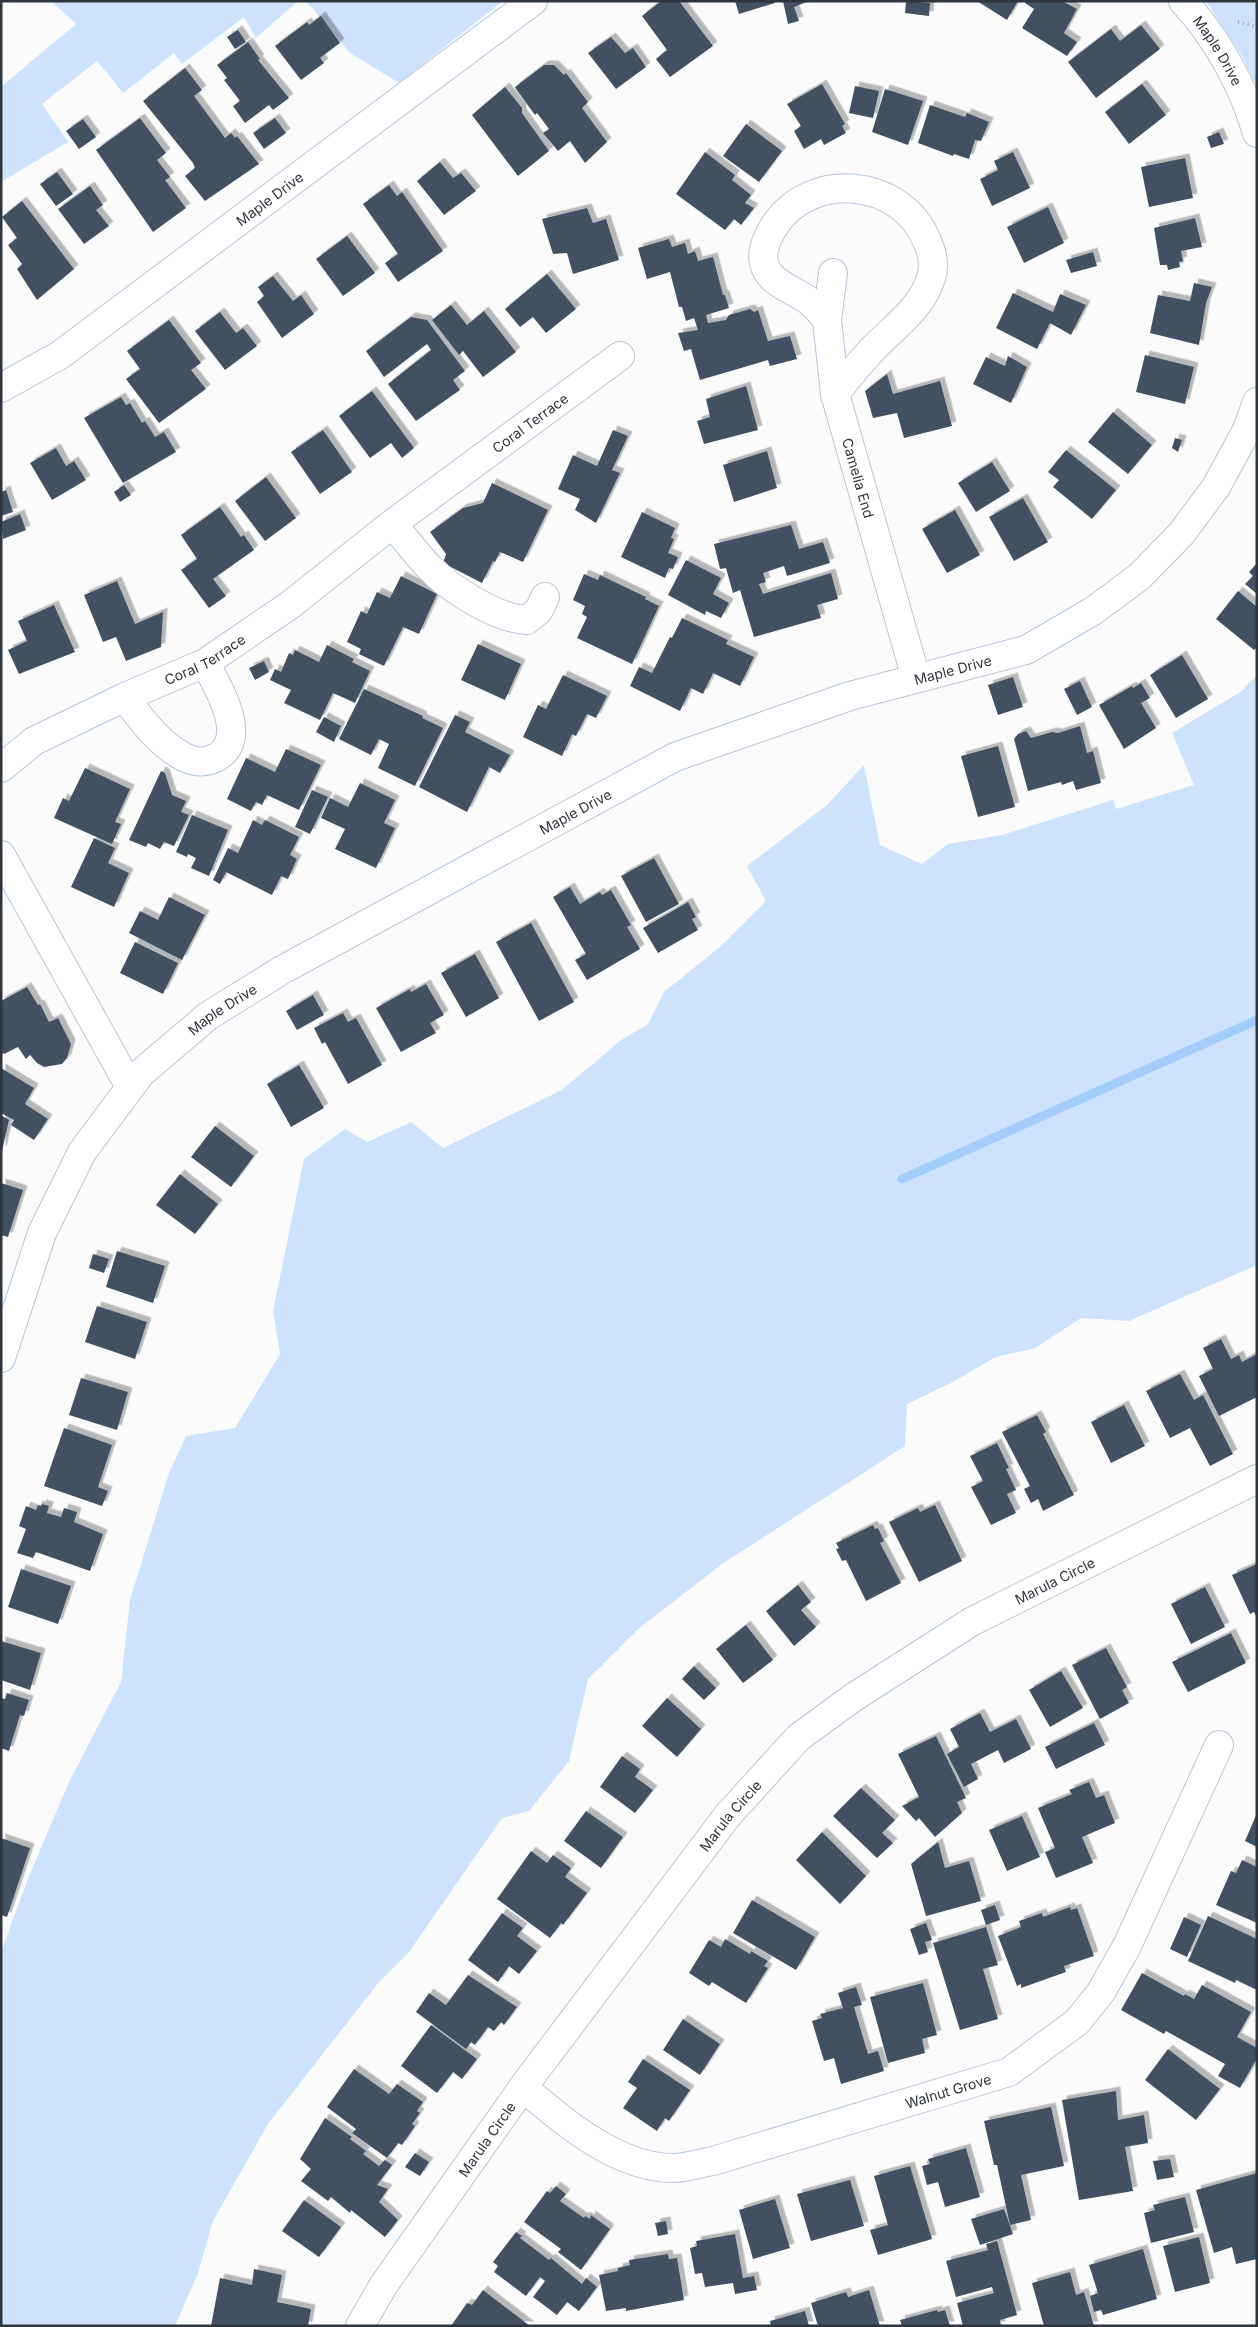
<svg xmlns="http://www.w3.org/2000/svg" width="1258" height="2327" viewBox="0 0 1258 2327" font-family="Inter,sans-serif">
  <defs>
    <filter id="shadow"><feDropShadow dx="4.5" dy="-4.5" stdDeviation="0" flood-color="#0004"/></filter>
  </defs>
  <rect width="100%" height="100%" fill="#fbfbfb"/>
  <path fill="#cde3fd" d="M51 1H298L256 38 244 17 182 64 174 53 123 93 97 61 42 104 68 142 1 182V87L76 24Z
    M306 1H503L399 83 350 53Z
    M1206 1H1257V87L1242 56Z
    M1257 675V1265L1129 1321 1081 1318 1035 1348 996 1357 951 1383 907 1404 905 1446 722 1564 637 1630 588 1679 569 1761 529 1811 502 1818 409 1952 379 1982 268 2124 213 2221 198 2273 175 2326H1V1952L29 1876 69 1782 121 1682 130 1600 169 1473 186 1436 235 1428 280 1354 273 1311 304 1159 345 1129 367 1142 411 1122 443 1148 562 1090 621 1040 648 1024 664 992 721 946 766 901 747 866 827 805 864 765 880 845 922 864 948 844 1002 835 1113 800 1116 809 1194 785 1172 733 1242 691Z"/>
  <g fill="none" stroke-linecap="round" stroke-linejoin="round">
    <path stroke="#a4ccfc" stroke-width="9" d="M902 1179 1257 1020"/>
  </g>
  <path fill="#435162" filter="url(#shadow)" d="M661 1H679L713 46 670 77 656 59 667 50 642 16Z
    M735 1H774L775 3 739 14Z
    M783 1H809L794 7 799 21 788 24Z
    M906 1 930 3 929 16 905 13Z
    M977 1H1018L1007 20Z
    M1026 1H1062L1077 9 1064 33 1077 42 1067 56 1022 28 1034 9 1025 3Z
    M321 16 340 43 320 58 324 63 301 80 275 46 307 22 309 25Z
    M1141 25 1160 49 1096 98 1068 62 1111 29 1120 41Z
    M238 30 246 42 235 49 227 37Z
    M611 37 625 53 633 48 646 67 616 89 588 53Z
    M248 42 260 59 258 60 289 98 273 110 269 105 245 123 233 106 240 101 224 80 227 78 217 65Z
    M544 65H554L564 75 566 73 588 102 582 108 607 142 585 163 570 141 558 151 543 133 549 129 537 113 535 115 516 89 515 87Z
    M185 68 202 90 194 96 225 138 231 133 235 138 237 136 259 164 205 201 185 176 195 168 193 163 143 101Z
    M822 84 845 124 842 126 846 133 824 145 821 139 804 149 794 131 801 126 787 104Z
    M1142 84 1166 115 1129 144 1105 112Z
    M855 86 879 91 873 118 849 113Z
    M505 87 522 108V113L549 151 518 176 472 115Z
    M885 89 923 101 908 145 872 132Z
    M930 105 965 117 967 113 989 122 981 141 975 140 969 159 954 154 953 156 918 143Z
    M140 118 166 153 157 160 170 177 165 180 186 208 153 232 96 150Z
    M275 118 286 133 264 149 253 133Z
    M83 119 96 137 79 149 66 131Z
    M746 124 782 151 759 182 723 156Z
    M1219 132 1224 144 1211 148 1207 137Z
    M705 152 735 175 732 180 751 195 745 203 754 208 741 225 734 219 725 230 676 194Z
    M1013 152 1030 188 992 206 980 179 998 170 994 161Z
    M1185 158 1193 198 1149 207 1141 167Z
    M440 162 453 178 461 173 476 191 444 215 417 181Z
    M57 172 73 194 56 206 40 184Z
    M389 185 397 196 402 192 443 251 398 282 385 263 398 254 363 204Z
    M90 186 103 205 96 210 109 226 84 244 58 209Z
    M22 201 74 269 37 300 17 269 22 264 8 245 17 238 2 217Z
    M1048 207 1064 243 1024 263 1007 227Z
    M587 208 593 223 606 219 619 260 573 274 567 253 553 254 542 219Z
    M1195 218 1202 247 1181 251 1183 261 1179 262 1180 267 1168 270 1167 265H1160L1154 228Z
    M347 236 375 273 343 296 316 259Z
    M669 239 672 247 685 243 688 254 695 251 698 261 713 257 723 295H725L729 308 706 315 708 323 726 320 729 315 750 309 754 312 758 310 768 341 790 336 797 359 770 366 768 360 700 380 691 349 684 351 678 333 698 330 694 318 686 321 682 307H679L670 272 647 279 638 248Z
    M1093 252 1097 266 1071 273 1066 260Z
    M547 274 576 309 546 333 533 317 520 327 505 309Z
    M273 276 293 301 301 295 314 314 282 338 257 302 264 296 258 287Z
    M1194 283 1212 287 1206 303 1199 345 1150 333 1158 295 1190 301Z
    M1013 293 1053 312 1060 294 1086 305 1071 335 1050 323 1037 349 996 328Z
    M451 305 467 325 484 311 516 352 483 377 463 351 459 355 432 320Z
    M220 312 236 333 243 328 257 346 225 370 195 331Z
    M411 317 427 320 465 371 453 380 460 390 416 421 388 384 431 350 427 344 384 377 366 351Z
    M169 320 201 363 191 370 206 389 159 423 126 379 140 369 127 351Z
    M1145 355 1194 367 1185 404 1136 392Z
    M1008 356 1027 367 1011 403 973 384 986 357 1005 366Z
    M887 374 893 394 940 381 952 426 904 438 897 413 873 418 865 391Z
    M746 386 758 430 704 444 697 421 710 417 706 399Z
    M372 391 414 448 402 458 391 443 370 458 339 416Z
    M121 397 126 405 130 403 142 423 145 421 155 437 164 432 176 452 123 483 84 418Z
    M1113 412 1152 445 1128 474 1088 442Z
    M323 430 352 472 320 494 291 452Z
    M613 430 628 436 612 470 620 473 596 523 575 510 580 499 558 489 573 455 597 466Z
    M1175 438 1182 440 1178 452 1172 448Z
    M56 448 66 466 74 461 86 480 52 500 30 463Z
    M1066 450 1116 490 1092 519 1053 487 1059 480 1048 472Z
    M767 451 777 488 734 502 723 465Z
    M992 462 1010 491 976 512 958 483Z
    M266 477 296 518 265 541 235 501Z
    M492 483 548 510 523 562 500 552 495 562 493 561 482 583 443 563 446 554 430 532 463 508 483 503Z
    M124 485 131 495 120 502 114 492Z
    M6 490 13 512 1 516V492Z
    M1023 498 1048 542 1014 561 989 517Z
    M220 507 241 537 244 535 254 550 213 579 226 596 209 608 181 570 197 559 181 535Z
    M955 510 980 555 947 573 922 529Z
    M642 512 675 528 671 538 674 539 668 553 678 557 673 569 669 568 665 578 621 557Z
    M20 514 26 530 3 539 1 522Z
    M791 525 799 549 823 542 830 563 787 576 784 566 763 573 766 582 759 584 763 594 831 573 838 599 817 605 821 618 754 637 740 590 733 593 726 568 720 569 714 544Z
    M686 560 721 578 713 594 729 603 721 618 706 611 705 615 668 595Z
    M1257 563V594L1245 584 1253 576 1249 572Z
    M584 574 598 580 600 575 646 597 645 599 659 606 632 664 577 638 587 617 582 614 585 606 573 600Z
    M401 576 437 594 419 634 403 627 384 666 359 654 361 649 347 642 361 611 367 614 377 592 390 598Z
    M117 581 135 624 163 612 161 647 126 661 116 637 103 642 84 595Z
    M1238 591 1257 607V647L1254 650 1216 619Z
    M54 605 75 652 19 674 8 650 27 641 18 621Z
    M682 618 728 640 726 644 754 657 740 686 713 673 703 694 691 688 680 711 630 686 639 667 652 673 670 637 672 638Z
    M478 644 521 664 505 700 461 680Z
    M327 645 354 659 352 662 370 671 355 703 333 693 320 720 284 703 291 690 270 680 275 669 281 672 289 653 293 655 295 650 319 662Z
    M1182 655 1208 699 1176 718 1150 675Z
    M264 661 269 672 255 680 249 668Z
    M563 675 607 696 596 718 587 714 576 736 572 734 562 756 523 737 538 705 546 709Z
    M1013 677 1023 707 998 715 988 685Z
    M1080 681 1092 707 1077 715 1064 689Z
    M1141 683 1150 698 1141 703 1156 728 1124 749 1099 705 1132 686 1133 688Z
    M364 689 423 716 422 718 443 728 415 786 378 768 389 744 379 739 371 755 339 739Z
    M455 715 470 722 465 732 510 755 500 773 489 767 467 812 419 787Z
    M324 717 341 726 334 742 316 732Z
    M1080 726 1087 753 1093 751 1101 783 1076 790 1073 781 1062 785 1061 782 1028 791 1014 739 1018 734 1026 731 1031 738 1052 732 1058 733Z
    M998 746 1015 807 978 817 961 756Z
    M286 749 321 765 299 810 267 795 262 805 256 802 251 811 227 799 246 758 275 772Z
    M85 768 130 789 115 822 121 824 112 844 54 818 63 798 69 801Z
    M161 771 165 773 172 795 186 801 181 812 189 815 174 846 164 842 160 849 148 843 146 847 129 840Z
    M360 783 395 800 384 823 395 828 376 868 335 849 345 829 321 818 330 798 348 807Z
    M312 790 328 797 310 834 295 827Z
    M192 815 228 830 209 876 191 868 196 858 188 854 187 857 176 852Z
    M253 820 262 825 265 820 299 837 290 855 297 859 288 879 281 876 272 895 226 872 220 884 213 880 228 848 238 853Z
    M94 838 115 848 108 863 129 873 114 907 71 887Z
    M654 858 679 904 646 922 621 876Z
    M570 887 580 904 600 892 602 895 611 890 631 925 627 927 640 949 587 980 575 960 586 954 553 897Z
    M169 897 205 915 182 960 129 933 140 911 158 920Z
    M688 902 696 917 692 919 698 930 658 953 643 928Z
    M531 923 574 1002 539 1021 496 942Z
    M135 942 178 963 163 994 120 973Z
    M475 954 499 998 466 1017 441 973Z
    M426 984 444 1015 430 1023 436 1033 401 1052 376 1008 410 989 411 992Z
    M27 987 38 1005 40 1004 49 1022 58 1018 71 1044 67 1058 62 1064 44 1067 37 1063 30 1055 26 1059 18 1047 4 1054 1 1052V1001Z
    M313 995 324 1015 297 1030 286 1011Z
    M343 1013 348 1022 356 1018 382 1065 348 1084 325 1042 322 1044 314 1028Z
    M299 1065 324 1108 291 1127 267 1084Z
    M1 1068 34 1088 25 1104 48 1119 34 1140 11 1125 14 1120 1 1113Z
    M1 1115 9 1120 2 1151H1Z
    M215 1126 254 1156 231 1187 191 1157Z
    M180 1174 218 1204 195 1234 156 1205Z
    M1 1183 23 1190 8 1237 1 1235Z
    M117 1251 165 1266 153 1303 106 1287Z
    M93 1254 109 1259 104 1273 89 1268Z
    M97 1306 147 1322 135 1359 85 1342Z
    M1221 1339 1231 1359 1239 1355 1242 1362 1257 1354V1397L1219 1416 1199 1376 1213 1369 1203 1348Z
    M1180 1374 1194 1400 1203 1395 1233 1454 1210 1466 1190 1428 1170 1438 1146 1391Z
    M81 1378 128 1392 117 1430 69 1415Z
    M1124 1405 1145 1446 1111 1463 1091 1422Z
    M1037 1415 1046 1432 1043 1434 1074 1495 1043 1511 1038 1499 1031 1503 1024 1489 1030 1486 1002 1432Z
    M64 1428 112 1445 98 1487 108 1491 102 1506 44 1486Z
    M997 1443 1009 1468 1006 1469 1016 1490 1007 1494 1016 1513 991 1525 971 1487 983 1481 970 1456Z
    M42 1504 49 1506 47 1513 61 1517 64 1508 77 1512 74 1522 103 1534 90 1571 36 1552 33 1558 17 1553 26 1529 19 1526 26 1506 36 1510 38 1505 41 1506Z
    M935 1505 962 1561 919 1582 889 1522 918 1508 920 1512Z
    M873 1525 875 1529 878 1528 884 1541 880 1543 901 1583 866 1601 846 1560 842 1561 836 1549 839 1548 836 1543Z
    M1257 1564V1618L1254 1612 1250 1614 1232 1575Z
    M21 1569 71 1586 58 1624 8 1607Z
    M798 1585 811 1602 801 1610 816 1627 794 1646 766 1611Z
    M1205 1587 1225 1627 1191 1644 1171 1604Z
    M746 1625 773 1660 743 1683 716 1649Z
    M1231 1633 1246 1663 1188 1692 1172 1662Z
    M1 1641 41 1653 30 1690 1 1680Z
    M1106 1648 1127 1687 1122 1690 1129 1703 1100 1719 1072 1665Z
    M694 1666 716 1688 704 1700 682 1679Z
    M1061 1671 1083 1708 1050 1727 1029 1690Z
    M7 1693 29 1700 24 1716 20 1715 9 1751 1 1748V1698L5 1699Z
    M667 1698 701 1729 677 1757 642 1726Z
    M980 1713 990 1732 1016 1719 1031 1749 1004 1763 998 1750 971 1764 978 1779 964 1787 947 1754 959 1747 950 1729Z
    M1094 1723 1105 1745 1056 1769 1045 1747Z
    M936 1736 966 1798 957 1802 962 1813 935 1837 919 1818 916 1821 902 1806 919 1797 898 1754Z
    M622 1756 640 1769 635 1777 653 1790 635 1813 600 1787Z
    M1089 1782 1096 1798 1104 1795 1115 1823 1082 1837 1093 1863 1056 1878 1045 1852 1055 1848 1038 1808 1072 1794 1069 1790Z
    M861 1788 895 1820 882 1833 893 1843 877 1858 833 1816Z
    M586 1811 623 1837 601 1868 564 1841Z
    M1257 1813V1847L1245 1841Z
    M1022 1816 1040 1857 1007 1871 989 1830Z
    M822 1832 866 1876 840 1904 796 1860Z
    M1 1838 30 1848 7 1917 1 1915Z
    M938 1842 945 1868 969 1861 981 1901 926 1916 911 1864Z
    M531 1851 547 1863 553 1855 571 1868 565 1877 587 1893 563 1925 561 1923 550 1938 497 1899Z
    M1242 1860 1257 1867V1923L1216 1905 1231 1871 1236 1873Z
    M752 1900 815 1937 796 1970 733 1933Z
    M995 1905 1000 1920 986 1925 981 1910Z
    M1070 1907 1071 1910 1077 1908 1094 1956 1064 1966 1066 1972 1021 1988V1984L1017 1986 998 1936 1021 1927 1019 1921 1042 1913 1043 1917Z
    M502 1913 523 1928 517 1936 537 1951 519 1974 509 1966 498 1982 468 1960Z
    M1208 1916 1257 1939V1990L1236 1980 1235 1983 1188 1961Z
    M1184 1917 1201 1925 1187 1957 1170 1949Z
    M926 1923 932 1940 925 1942 928 1952 919 1955 910 1929Z
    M986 1927 998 1965 983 1969 998 2019 960 2030 933 1943Z
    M725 1939 750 1954 751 1951 768 1961 764 1966 768 1968 746 2003 712 1982 709 1986 689 1973 709 1940 721 1947Z
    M1142 1973 1184 1996 1185 1994 1194 1999 1202 1985 1251 2012 1237 2037 1257 2048V2058L1240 2088 1218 2076 1225 2064 1166 2031 1164 2034 1121 2010Z
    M468 1975 517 2007 504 2025 501 2022 494 2031 488 2027 475 2045 471 2042 466 2049 416 2012 429 1993 446 2005Z
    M923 1983 937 2035 922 2039 925 2053 888 2063 870 1997Z
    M856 1987 862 2005 854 2007 868 2054 878 2051 884 2071 841 2084 834 2058 824 2061 812 2021 822 2018 820 2014 843 2008 838 1993Z
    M683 2019 720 2044 700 2075 663 2050Z
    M431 2025 477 2059 462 2079 453 2072 437 2093 401 2066Z
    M1168 2049 1220 2089 1196 2120 1145 2080Z
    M643 2059 690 2090 669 2121 665 2118 657 2131 623 2108 637 2088 628 2082Z
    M354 2069 389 2094 397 2084 423 2102 417 2111 420 2113 412 2124 415 2126 402 2145 398 2143 387 2158 352 2133 356 2129 327 2107Z
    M1116 2091 1118 2120 1144 2115 1148 2143 1125 2147 1133 2191 1079 2200 1062 2100Z
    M1051 2107 1064 2166 1021 2175 1031 2220 1010 2225 997 2165H994L984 2121Z
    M325 2118 352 2137 350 2139 366 2151 363 2154 379 2166 385 2160 392 2165 377 2185 388 2189 379 2202 398 2220 385 2237 351 2210 350 2213 331 2197 328 2201 301 2181 311 2169 300 2159Z
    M966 2148 980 2197 945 2207 938 2182 927 2185 922 2166 930 2164 928 2159Z
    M415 2153 429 2162 420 2176 405 2167Z
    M1170 2159 1174 2177 1157 2180 1153 2161Z
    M910 2166 932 2239 878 2255 870 2230 888 2225 874 2176Z
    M1257 2173V2259L1236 2264 1232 2247 1214 2253 1196 2190Z
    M850 2180 864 2226 811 2241 797 2194Z
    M556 2186 566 2194 560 2201 584 2218 585 2216 590 2219 591 2215 610 2229 581 2270 558 2252 561 2249 524 2222 547 2191 550 2193Z
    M1185 2197 1194 2232 1151 2243 1144 2213 1155 2210 1153 2205Z
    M775 2199 790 2248 753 2259 739 2210Z
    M304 2200 341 2227 319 2257 282 2231Z
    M1004 2209 1013 2234 980 2245 971 2219Z
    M666 2221 668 2234 658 2236 655 2223Z
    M516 2232 522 2236 520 2238 549 2260 551 2258 582 2284 586 2278 597 2287 579 2311 567 2302 557 2315 533 2297 545 2281 540 2277 526 2296 494 2272 498 2266 493 2262Z
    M735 2234 743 2278 754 2276 757 2290 735 2294 733 2283 705 2287 702 2273 695 2274 690 2248 697 2246 696 2241Z
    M1199 2237 1210 2283 1175 2292 1163 2246Z
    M997 2241 1017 2315 1000 2320 1001 2326H963L957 2303 994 2293 992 2287 956 2297 946 2261 988 2250 986 2244Z
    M1143 2249 1157 2299 1103 2315 1101 2310 1094 2312 1090 2296 1098 2293 1089 2265Z
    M668 2254 669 2259 677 2258 684 2300 626 2311V2308L606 2311 599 2275 618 2271V2268L630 2265 629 2260Z
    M254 2269 282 2275 277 2302 311 2309 308 2326H211L220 2278 252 2285Z
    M1070 2272 1076 2295 1084 2292 1094 2326H1044L1032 2283Z
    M483 2290 530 2326H451L467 2303 472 2305Z
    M869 2290 880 2326H818L811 2303 846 2292 848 2297Z
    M937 2310 938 2312 945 2310 950 2326H902L900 2320Z
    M805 2311 809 2326H771L770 2321Z"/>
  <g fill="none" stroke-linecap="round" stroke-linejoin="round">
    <defs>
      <g id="minor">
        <path id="s1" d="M1183 1C1217 38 1243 85 1257 133"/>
        <path id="s2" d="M833 273 827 320 835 394 916 678"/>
        <path d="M827 320C822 314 816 306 809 301 795 290 768 283 764 263 761 250 767 239 773 228 809 169 902 178 927 241 932 252 935 266 931 278 922 309 890 330 869 353 857 366 846 380 835 394"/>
        <path id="s3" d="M1 388 60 355 533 1"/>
        <path d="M392 524C405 538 416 554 430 568 450 589 497 619 527 620L539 610 545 597"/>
        <path d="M125 697C140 719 160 745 184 757 196 763 205 763 217 757 250 738 217 685 205 663"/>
        <path id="s4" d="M1 768 34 741 125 697 205 663 290 605 392 524 620 356"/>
        <path d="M1 855 130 1087"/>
        <path id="s5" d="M1 1358 42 1233 82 1152 141 1073 208 1016 282 970 675 757 850 696 1026 650 1093 611 1139 577 1181 534 1216 487 1247 430 1257 402"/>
        <path id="s6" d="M523 2087C563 2122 619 2169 675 2168 688 2167 701 2163 713 2161L1009 2072 1077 2022 1101 1992 1127 1946 1219 1745"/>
        <path id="s7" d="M360 2326 383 2286 523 2087 728 1815 799 1737 854 1697 971 1622 1257 1479"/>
      </g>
    </defs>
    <use href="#minor" stroke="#b6c6da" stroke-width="30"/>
    <path stroke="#a2a4a8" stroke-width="3" stroke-dasharray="1 4" stroke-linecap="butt" d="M1238 22 1257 27"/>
    <use href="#minor" stroke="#fff" stroke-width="28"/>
  </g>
  <g text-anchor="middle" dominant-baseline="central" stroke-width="5" stroke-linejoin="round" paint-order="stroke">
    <g font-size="14" fill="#2f353d" stroke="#fff">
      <text stroke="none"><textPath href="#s1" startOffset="61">Maple Drive</textPath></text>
      <text stroke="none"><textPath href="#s3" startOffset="329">Maple Drive</textPath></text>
      <text stroke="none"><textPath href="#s4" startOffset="635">Coral Terrace</textPath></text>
      <text stroke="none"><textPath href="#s2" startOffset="209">Camelia End</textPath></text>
      <text stroke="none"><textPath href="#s4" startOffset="232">Coral Terrace</textPath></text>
      <text stroke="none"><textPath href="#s5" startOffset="1234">Maple Drive</textPath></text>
      <text stroke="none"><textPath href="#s5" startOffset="829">Maple Drive</textPath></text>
      <text stroke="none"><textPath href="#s5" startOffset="424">Maple Drive</textPath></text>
      <text stroke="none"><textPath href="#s7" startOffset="1036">Marula Circle</textPath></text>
      <text stroke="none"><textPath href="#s7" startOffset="631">Marula Circle</textPath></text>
      <text stroke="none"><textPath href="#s6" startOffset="460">Walnut Grove</textPath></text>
      <text stroke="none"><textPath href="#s7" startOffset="226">Marula Circle</textPath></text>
    </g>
  </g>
  <rect width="1258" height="2327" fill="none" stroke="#2f353d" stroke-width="5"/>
</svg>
